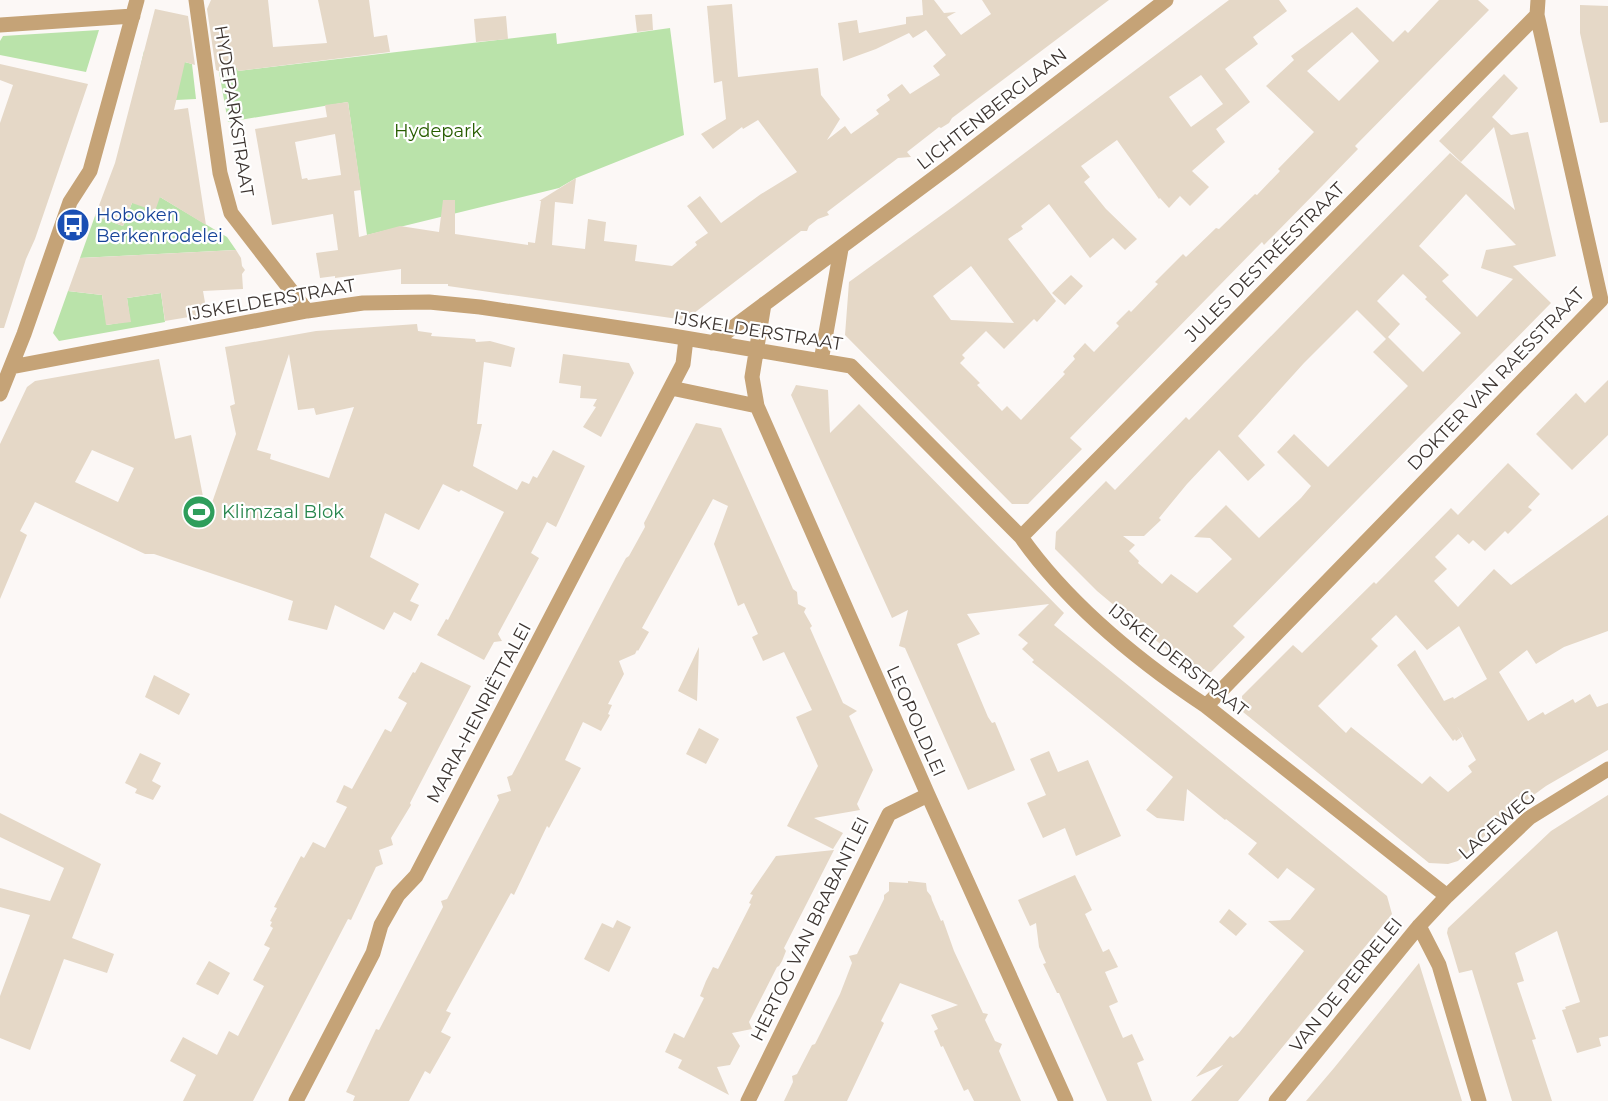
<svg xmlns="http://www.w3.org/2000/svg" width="1608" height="1101" viewBox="0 0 1608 1101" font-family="Montserrat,sans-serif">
  <rect width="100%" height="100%" fill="#fcf8f6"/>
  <path fill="#bae3aa" d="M670 28 684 135 576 178 559 188 367 235 348 102 228 122 219 72 237 68 238 71 556 33 557 44Z
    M99 30 86 72 0 55V41L3 36Z
    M144 51 192 64 196 99 176 100 139 73Z
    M160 197 227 237 236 250 80 258 95 216 123 226 132 203Z
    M68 291 102 295 107 325 130 321 127 298 161 293 165 322 59 341 53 333Z"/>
  <path fill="#e5d8c7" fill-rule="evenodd" d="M211 0H268L273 47 327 43 318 0H369L374 37 387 35 390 52 238 71 237 68 221 72 216 70 207 9Z
    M922 0H934L944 13 956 12 947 17 961 35 991 14 982 0H1109L952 118 949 123 941 128 939 127 907 152 911 157 898 158 827 212 829 215 818 219 809 226 807 231H801L685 320 448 286V284H401V269L335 278V276L320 278 316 253 338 250 333 214 272 225 255 129 327 117 325 105 348 102 361 190 354 191 359 237 400 226 439 232 443 200H455V234L528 245V242L535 243 541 201H539L576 178 573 204 555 202 552 245 585 249 588 219 606 222 604 241 637 245 635 261 672 266 697 245 695 242 708 233 687 206 700 196 721 223 761 194 797 172 758 120 743 129 742 127 713 149 701 134 726 119 722 81 714 83 707 6 732 4 738 77 818 68 821 95 840 119 827 140 845 126 851 134 879 114 876 110 890 100 887 95 902 84 910 94 940 75 933 66 946 55 926 30 913 38 909 33 876 49 843 61 838 23 857 20 859 33 906 24V17L923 15ZM335 134 341 175 308 180 307 178 302 179 295 142Z
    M1229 0H1279L1287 11 1253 37 1258 44 1225 69 1250 102 1216 129 1225 142 1192 171 1209 187 1190 206 1180 196 1169 208 1160 198 1159 199 1117 140 1081 166 1090 177 1084 182 1106 209 1137 239 1125 250 1113 238 1090 258 1049 204 1021 226 1023 229 1008 239 1056 301 1037 322 1034 319 1004 349 986 331 962 355 965 358 960 363 980 383 977 385 1002 411 1007 406 1021 420 1065 374 1063 372 1075 359 1073 356 1085 343 1094 352 1119 326 1116 323 1129 310 1131 312 1158 284 1155 282 1183 254 1186 257 1216 228 1219 229 1255 194 1257 195 1280 171 1278 169 1314 132 1266 86 1294 60 1291 56 1357 7 1393 42 1405 30 1408 33 1439 0H1478L1489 10 1355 146 1358 149 1324 184 1264 245 1262 242 1070 438 1082 449 1028 504H1012L845 335 849 282 954 206ZM1352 32 1379 61 1339 101 1307 71ZM1201 75 1223 104 1191 127 1169 97ZM971 266 1014 323 951 320 933 296Z
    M1580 5 1608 6V122L1600 123 1580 33Z
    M155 9 188 16 195 65 185 62 174 110 188 108 206 225 160 197 155 211 132 203 123 226 95 216 115 163Z
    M652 14 653 30 637 32 635 15Z
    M506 16 508 39 476 42 474 19Z
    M0 64 88 84 35 239 26 259 4 328H0V123L13 85 0 80Z
    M1504 74 1518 88 1492 117 1511 135 1528 132 1556 256 1513 266 1551 303 1233 626 1245 637 1211 672 1195 673 1097 591 1055 549 1056 532 1106 481 1115 490 1186 417 1189 420 1450 153 1515 210 1494 127 1461 162 1439 141ZM1466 194 1516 245 1486 250 1481 268 1513 279 1477 317 1442 281 1449 275 1419 246ZM1403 274 1427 297 1425 299 1461 333 1423 372 1388 337 1400 324 1377 301ZM1357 310 1386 339 1373 352 1408 386 1328 467 1294 434 1277 452 1311 486 1301 498 1259 538 1226 505 1194 537 1210 538 1232 559 1197 593 1171 574 1162 584 1138 563 1139 561 1129 551 1135 545 1123 536H1144L1161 520 1159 518 1187 484 1219 450 1248 481 1265 465 1238 436 1304 363Z
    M236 250 241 258 242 266 245 270 242 274 243 289 203 291 207 314 165 321 161 293 127 298 131 322 106 325 102 295 68 291 80 258Z
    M1071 275 1083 286 1065 305 1052 293Z
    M417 324 418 331 432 333 431 336 475 339 476 342 490 341 515 348 511 367 484 362 477 424H482L473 466 517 490 522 481 529 484 533 476 537 478 553 450 585 466 556 527 547 522 531 553 539 558 498 634 502 641 494 642 484 660 437 635 446 619 448 620 504 512 461 490 459 492 443 484 419 530 385 513 370 557 419 584 410 601 419 605 411 621 394 612 384 630 335 605 327 630 288 620 293 601 154 554H145L35 502 20 531 27 535 0 599V444L27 387 35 381 159 359 175 439 191 435 207 517 236 434 230 406 235 404 225 347 316 331ZM289 354 298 410 314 408 316 415 354 407 329 478 270 459 271 454 257 450ZM92 450 134 468 118 502 75 482Z
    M563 354 629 363 634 373 601 437 583 427 596 407 593 406 597 399 580 398 581 386 559 383Z
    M1608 380V435L1572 470 1536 434 1576 393 1585 403Z
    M796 385 828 390 830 433 859 404 1064 613 1054 625 1387 896 1392 914 1238 1101H1191L1223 1065 1196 1077 1230 1036 1233 1038 1239 1033 1304 951 1268 921 1290 920 1315 889 1287 868 1278 879 1248 854 1257 843 1226 819 1225 820 1187 789 1184 821 1157 818 1146 810 1173 777 1032 662 1034 660 1022 649 1028 643 1018 635 1049 604 967 614 980 634 957 644 988 717 992 723 995 722 1015 770 968 790 905 648 899 646 908 610 892 618 791 395Z
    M696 423 721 428 793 589 797 592 798 604 806 608 804 612 812 626 810 628 843 703 857 711 849 716 873 770 857 804 860 810 814 818 843 833 833 849 787 826 818 766 796 717 812 710 784 652 763 661 752 637 758 634 744 603 738 606 714 544 728 506 713 499 642 628 649 632 638 651 637 650 635 654 619 661 624 674 608 704 612 705 608 714 610 715 601 731 583 722 565 760 581 768 549 828 547 826 514 895 511 893 446 1011 451 1013 441 1032 451 1037 430 1074 425 1071 409 1101H353L355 1096 346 1092 376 1029 379 1030 443 907 441 901 447 899 499 800 497 795 511 791 507 777 512 775 613 582 626 558 629 556 645 527 644 523Z
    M1508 463 1540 494 1528 507 1532 510 1508 534 1505 531 1485 551 1473 540 1469 544 1458 534 1435 557 1447 569 1434 581 1458 607 1494 569 1511 585 1608 515V631L1564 647 1536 664 1527 650 1499 672 1528 721 1543 712 1545 715 1573 699 1575 703 1590 694 1597 707 1608 703V750L1546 786 1509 813 1458 861 1448 864 1429 863 1243 712 1242 696 1293 645 1302 653 1374 582 1376 584 1451 508 1458 515ZM1396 615 1427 650 1459 626 1487 679 1454 699 1453 697 1444 701 1415 650 1397 665 1453 741 1455 739 1456 741 1463 736 1457 726 1476 760 1468 766 1472 772 1448 792 1430 776 1422 784 1351 727 1346 733 1318 706 1378 646 1371 639Z
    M699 647 697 701 678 691Z
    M421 662 471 686 410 803 411 805 391 838 393 845 379 850 383 864 376 867 351 920 348 919 253 1101H183L196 1075 170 1061 183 1037 217 1055 229 1031 238 1036 264 986 253 980 270 948 264 945 273 928 270 926 272 922 270 921 277 908 274 907 301 856 304 858 313 842 325 848 347 807 336 802 344 785 352 789 385 729 391 732 407 703 398 698 413 672 415 673Z
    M154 675 190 694 179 715 145 697Z
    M699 728 719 739 706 764 686 754Z
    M1049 751 1058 772 1088 760 1121 836 1076 856 1065 828 1043 838 1027 803 1046 795 1030 759Z
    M140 753 161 763 152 781 161 786 153 800 135 793 137 789 125 783Z
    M1608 795V1036L1599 1038 1601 1046 1577 1053 1562 1010 1566 1009 1565 1007 1580 1002 1557 931 1515 953 1524 981 1517 983 1536 1039 1532 1040 1552 1101H1512L1472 970 1459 973 1447 933 1448 928 1551 831Z
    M0 813 101 864 72 938 114 954 107 973 64 959 30 1050 0 1038V996L30 915 0 907V888L50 901 64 868 0 837Z
    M834 850 784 948 786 951 782 961 779 966 777 967 749 1022 752 1029 732 1033 740 1046 730 1065 717 1067 729 1095 678 1068 682 1060 665 1052 674 1033 684 1038 704 998 700 996 706 981 713 967 718 969 751 904 749 903 753 895 750 894 776 856Z
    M1075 875 1092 910 1085 914 1103 952 1109 949 1118 967 1105 972 1118 1002 1109 1006 1123 1038 1132 1034 1144 1060 1137 1063 1152 1101H1107L1059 993H1057L1043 964 1046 963 1039 947 1036 923 1030 926 1018 900Z
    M908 881 926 883 927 891 931 896 932 900 941 921 943 920 954 951 983 1013 988 1014 985 1020 995 1041 1002 1044 999 1051 1021 1101H974L968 1089 964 1091 943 1046 941 1047 934 1031 938 1029 931 1015 958 1005 900 983 881 1021 884 1023 847 1101H784L793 1082 792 1076 797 1074 812 1045 815 1044 840 994 852 963 849 956 857 954 884 899V895L889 891V882L908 883Z
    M1229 909 1247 924 1236 936 1219 922Z
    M617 920 631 927 609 972 584 959 602 923 613 928Z
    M209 961 230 973 218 995 196 984Z
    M1419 963 1462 1101H1306L1334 1068Z"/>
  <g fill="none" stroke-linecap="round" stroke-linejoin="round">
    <path stroke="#c5a377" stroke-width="15" d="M196 0 220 173 231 213 307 311
      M0 25 133 16
      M764 304 752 377 757 406 928 795 1066 1101
      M712 343 954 163 1166 0
      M821 361 841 249
      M11 367 307 311 363 303 429 302 480 307 673 336 851 366 1021 537C1069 605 1137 660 1206 706L1447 896
      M671 388 757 406
      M0 394 24 334 70 202 90 171 137 0
      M1021 537 1537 15
      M1206 706 1601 300 1537 15 1538 0
      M1419 926 1439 965 1479 1101
      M296 1101 373 953 381 925 398 895 416 876 683 364 686 339
      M748 1101 889 814 928 795
      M1276 1101 1419 926 1447 896 1529 818 1608 769"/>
  </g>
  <defs>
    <symbol id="bus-disc" viewBox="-11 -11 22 22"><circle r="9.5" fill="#1a4fb4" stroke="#fff"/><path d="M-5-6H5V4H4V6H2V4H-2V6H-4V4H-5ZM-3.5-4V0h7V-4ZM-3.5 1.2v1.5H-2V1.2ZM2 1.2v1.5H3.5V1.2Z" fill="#fff"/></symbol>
    <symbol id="stadium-disc" viewBox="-11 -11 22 22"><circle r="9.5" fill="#2e9e5b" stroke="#fff"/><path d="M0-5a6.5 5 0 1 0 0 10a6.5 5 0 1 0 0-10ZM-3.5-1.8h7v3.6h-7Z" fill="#fff"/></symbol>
  </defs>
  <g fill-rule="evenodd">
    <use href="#bus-disc" x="54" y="206" width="38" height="38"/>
    <use href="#stadium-disc" x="180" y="493" width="38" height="38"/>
  </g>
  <g text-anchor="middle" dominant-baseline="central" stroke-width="4.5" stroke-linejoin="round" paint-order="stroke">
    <g font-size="18" fill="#3d3531" stroke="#fff">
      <text transform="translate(992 109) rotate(-38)">LICHTENBERGLAAN</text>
      <text transform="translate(234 111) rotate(81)">HYDEPARKSTRAAT</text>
      <text transform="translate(1265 262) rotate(-45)">JULES DESTRÉESTRAAT</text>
      <text transform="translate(271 300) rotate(-10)">IJSKELDERSTRAAT</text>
      <text transform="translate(758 331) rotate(9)">IJSKELDERSTRAAT</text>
      <text transform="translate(1496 379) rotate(-46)">DOKTER VAN RAESSTRAAT</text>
      <text transform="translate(1178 660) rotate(38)">IJSKELDERSTRAAT</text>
      <text transform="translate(479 713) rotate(-62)">MARIA-HENRIËTTALEI</text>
      <text transform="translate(916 721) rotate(66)">LEOPOLDLEI</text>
      <text transform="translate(1497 825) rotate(-41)">LAGEWEG</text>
      <text transform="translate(810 929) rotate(-64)">HERTOG VAN BRABANTLEI</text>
      <text transform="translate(1346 985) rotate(-51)">VAN DE PERRELEI</text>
    </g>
    <g font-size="18" fill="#275d00" stroke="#fff">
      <text x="438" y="131">Hydepark</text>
    </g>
    <g font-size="18" fill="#164399" stroke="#fff" text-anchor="start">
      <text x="96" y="215">Hoboken<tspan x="96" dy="21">Berkenrodelei</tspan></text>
    </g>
    <g font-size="18" fill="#27864d" stroke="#fff" text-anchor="start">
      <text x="222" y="512">Klimzaal Blok</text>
    </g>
  </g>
</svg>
